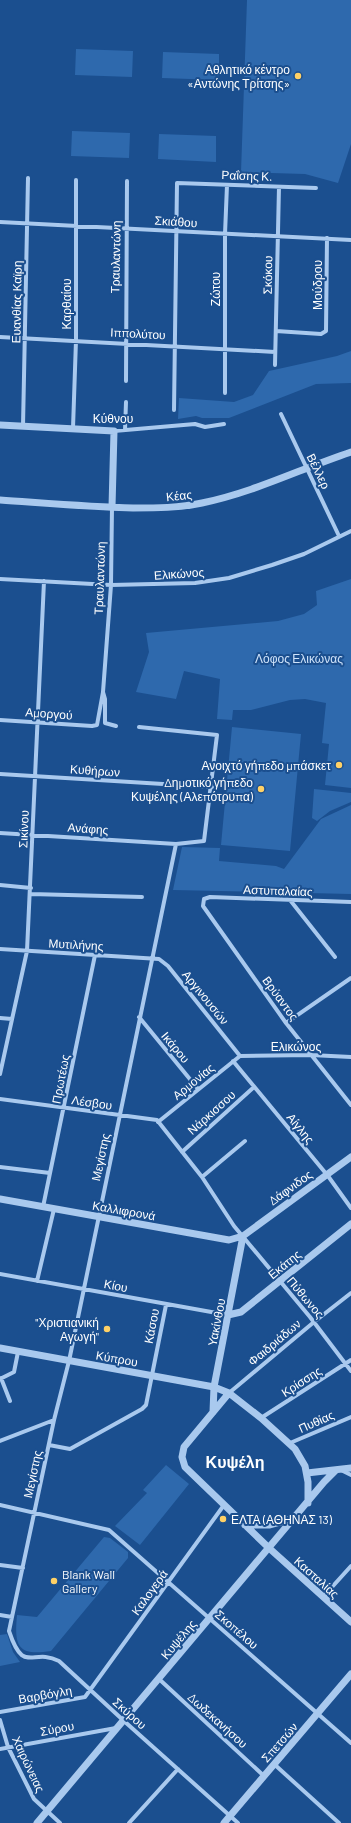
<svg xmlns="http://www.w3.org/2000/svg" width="351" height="1823" viewBox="0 0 351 1823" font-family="Barlow,sans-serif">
  <rect width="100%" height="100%" fill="#1b4f8f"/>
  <path fill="#2e69ad" d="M247 0H351V144L338 183 305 174 241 172Z
    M76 49 133 51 132 77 75 75Z
    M163 52 219 54V80L162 78Z
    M72 131 130 133 129 158 71 156Z
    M159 134 216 136V162L158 159Z
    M351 351V383L316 384 229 418H202L196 416 178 419 179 398 234 402 253 395 269 371 337 356Z
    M351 579V788L325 785 329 744 322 743 326 703 305 699 290 700 251 710H233L232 720 217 719 220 679 184 671 176 699 136 692 149 652 146 633 278 621 304 614 317 605 316 591Z
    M232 727 301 734 290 851 221 845Z
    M314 789 351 793V802L330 811 317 821 312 818Z
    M351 805V894L173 890 182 847 220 848 219 861 276 866 284 869 321 819Z
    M166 1465 189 1484 140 1545 115 1526 147 1493 143 1490Z
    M104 1537 110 1538 128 1552V1558L51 1651C18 1656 14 1647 17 1615L37 1617Z
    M7 1634 13 1652 20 1662 0 1666V1635Z"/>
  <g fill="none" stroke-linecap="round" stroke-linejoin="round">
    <path stroke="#a9c9ee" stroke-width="4" d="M0 222 351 240
      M276 331 321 334 326 331 327 238
      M0 337 275 352
      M275 365 279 187
      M126 381 127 181
      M225 393V234L227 185
      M174 410 177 183 316 188
      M281 414 339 536
      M23 426 28 178
      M73 428 76 340V180
      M125 430 126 402
      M114 431 195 424 205 427 224 424
      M0 579 111 585 195 583 229 578 272 565 304 554 351 531
      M103 692 105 699V723L116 726
      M0 720 92 726 97 725 103 692 111 585 112 507
      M0 774 212 787
      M0 833 176 844 204 841 217 735 139 727
      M176 844 69 1361 54 1420 9 1631C24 1676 32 1647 59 1661L124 1721 238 1823
      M0 885 31 888
      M31 894 142 897
      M290 900 335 957
      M351 902 210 897 204 899 203 906 286 1023 351 1105
      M0 949 159 959 168 966 240 1056
      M139 1017 198 1089
      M0 1018 12 1019
      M286 1023 351 978
      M240 1056 311 1055 351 1057
      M233 1061 328 1176 351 1208
      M0 1074 27 951 44 581
      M0 1099 157 1120 202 1177 234 1226 310 1317 351 1371
      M158 1122 240 1056
      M182 1152 254 1087
      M0 1167 50 1173
      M202 1177 245 1141
      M43 1207 95 955
      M0 1274 228 1315
      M37 1281 54 1209
      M1 1378 10 1401
      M0 1379 14 1372 18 1352
      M229 1393 314 1322 351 1293
      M261 1418 351 1360
      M0 1441 54 1420
      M290 1443 351 1417
      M49 1445 70 1449 142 1409 146 1405 166 1305
      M341 1470 351 1475
      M0 1505 109 1530 351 1743
      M0 1565 23 1568
      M323 1597 351 1566
      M0 1615 12 1617
      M159 1679 264 1776
      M0 1712 85 1697 224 1505
      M0 1720 8 1747 34 1799 60 1823
      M0 1749 116 1728
      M274 1764 339 1823
      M129 1823 178 1769"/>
    <path stroke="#a9c9ee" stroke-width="7" d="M0 425 114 431 112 507
      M0 500C44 503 89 507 133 508 156 508 179 508 202 503 255 492 300 469 351 452
      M0 1199 229 1240 243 1236 351 1157
      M228 1315 241 1312 351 1224
      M0 1348 214 1387 229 1393 261 1418 295 1449 305 1466 308 1482V1503
      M229 1393 184 1447 182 1457 185 1467 269 1548 351 1622
      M213 1412 214 1387 243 1236
      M307 1473 351 1468
      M245 1525H269L295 1518
      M37 1823 324 1482 336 1470
      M224 1823 351 1674"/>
  </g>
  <g fill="#ffd166" stroke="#1b4f8f" stroke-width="1.5">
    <circle cx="298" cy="76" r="4"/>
    <circle cx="339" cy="765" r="4"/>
    <circle cx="261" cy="789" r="4"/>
    <circle cx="107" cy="1329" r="4"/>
    <circle cx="223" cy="1519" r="4"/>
    <circle cx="54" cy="1581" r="4"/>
  </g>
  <g text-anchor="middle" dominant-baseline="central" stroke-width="4" stroke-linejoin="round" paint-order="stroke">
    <g font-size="12" fill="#fff" stroke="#1b4f8f" text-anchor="end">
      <text x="290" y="69">Αθλητικό κέντρο<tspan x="290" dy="14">«Αντώνης Τρίτσης»</tspan></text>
      <text x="331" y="765">Ανοιχτό γήπεδο μπάσκετ</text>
      <text x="253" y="782">Δημοτικό γήπεδο<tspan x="253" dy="14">Κυψέλης (Αλεπότρυπα)</tspan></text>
      <text x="99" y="1322">"Χριστιανική<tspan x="99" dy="14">Αγωγή"</tspan></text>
      <text x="231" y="1519" text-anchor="start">ΕΛΤΑ (ΑΘΗΝΑΣ 13)</text>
      <text x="62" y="1574" text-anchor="start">Blank Wall<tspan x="62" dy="14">Gallery</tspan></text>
    </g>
    <g font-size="12" fill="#fff" stroke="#1b4f8f">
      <text transform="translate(247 175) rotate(2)">Ραΐσης Κ.</text>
      <text transform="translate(176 221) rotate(4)">Σκιάθου</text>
      <text transform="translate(115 257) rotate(-89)">Τραυλαντώνη</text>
      <text transform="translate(267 275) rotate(-89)">Σκόκου</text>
      <text transform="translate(317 285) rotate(-90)">Μούδρου</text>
      <text transform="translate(215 289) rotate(-90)">Ζώτου</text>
      <text transform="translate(16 302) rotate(-89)">Ευανθίας Καϊρη</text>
      <text transform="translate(66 304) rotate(-90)">Καρθαίου</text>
      <text transform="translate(138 333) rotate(3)">Ιππολύτου</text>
      <text x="113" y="418">Κύθνου</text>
      <text transform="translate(319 471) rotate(64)">Βέλλερ</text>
      <text transform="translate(179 495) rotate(-6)">Κέας</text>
      <text transform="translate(179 573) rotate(-4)">Ελικώνος</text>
      <text transform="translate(99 578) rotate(-88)">Τραυλαντώνη</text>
      <text transform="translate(49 713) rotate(4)">Αμοργού</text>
      <text transform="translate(95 770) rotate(4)">Κυθήρων</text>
      <text transform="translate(88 828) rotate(4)">Ανάφης</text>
      <text transform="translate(23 829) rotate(-88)">Σικίνου</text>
      <text transform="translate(278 890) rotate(2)">Αστυπαλαίας</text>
      <text transform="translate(76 944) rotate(3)">Μυτιλήνης</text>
      <text transform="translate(206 997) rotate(51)">Αργινουσών</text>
      <text transform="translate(281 998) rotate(54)">Βρύαντος</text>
      <text x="296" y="1046">Ελικώνος</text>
      <text transform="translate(176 1047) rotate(50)">Ικάρου</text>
      <text transform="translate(60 1079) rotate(-79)">Πρωτέως</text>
      <text transform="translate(193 1081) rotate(-39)">Αρμονίας</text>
      <text transform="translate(92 1102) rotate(8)">Λέσβου</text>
      <text transform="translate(211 1112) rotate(-42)">Νάρκισσου</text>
      <text transform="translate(301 1128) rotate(51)">Αίγλης</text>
      <text transform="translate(100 1157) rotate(-78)">Μεγίστης</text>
      <text transform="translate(290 1187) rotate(-36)">Δάφνιδος</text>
      <text transform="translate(124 1210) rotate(10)">Καλλιφρονά</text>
      <text transform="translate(284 1264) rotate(-39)">Εκάτης</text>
      <text transform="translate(116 1285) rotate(11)">Κίου</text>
      <text transform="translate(306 1297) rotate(50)">Πύθωνος</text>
      <text transform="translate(216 1322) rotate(-79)">Υακίνθου</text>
      <text transform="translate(151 1326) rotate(-79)">Κάσου</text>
      <text transform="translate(274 1342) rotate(-40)">Φαιδριάδων</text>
      <text transform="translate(117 1358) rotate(10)">Κύπρου</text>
      <text transform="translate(301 1381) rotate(-33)">Κρίσσης</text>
      <text transform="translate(316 1421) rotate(-24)">Πυθίας</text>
      <text transform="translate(32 1474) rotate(-78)">Μεγίστης</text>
      <text transform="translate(317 1577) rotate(42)">Κασταλίας</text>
      <text transform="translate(149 1592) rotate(-54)">Καλογερά</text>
      <text transform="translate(237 1629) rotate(41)">Σκοπέλου</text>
      <text transform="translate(178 1639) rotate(-50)">Κυψέλης</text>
      <text transform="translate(45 1694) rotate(-10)">Βαρβόγλη</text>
      <text transform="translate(130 1713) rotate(42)">Σκύρου</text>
      <text transform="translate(218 1720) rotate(42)">Δωδεκανήσου</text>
      <text transform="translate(57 1728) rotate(-10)">Σύρου</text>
      <text transform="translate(279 1742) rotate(-49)">Σπετσών</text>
      <text transform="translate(29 1764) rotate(65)">Χαιρώνειας</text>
    </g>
    <g font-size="12" fill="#cfe3fa" stroke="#1b4f8f">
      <text x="299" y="658">Λόφος Ελικώνας</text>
    </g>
    <g font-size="16" font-weight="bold" fill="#fff" stroke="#1b4f8f">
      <text x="235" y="1461">Κυψέλη</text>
    </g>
  </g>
</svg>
